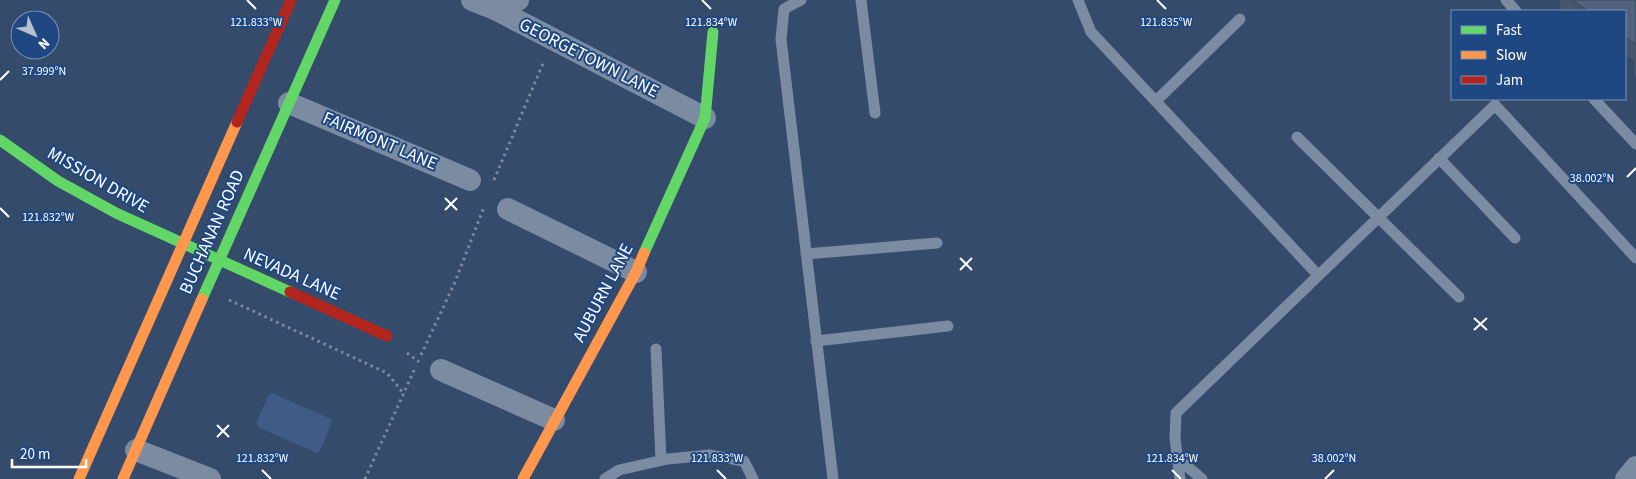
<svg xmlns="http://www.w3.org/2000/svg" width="1636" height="479" viewBox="0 0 1636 479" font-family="'Source Sans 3',sans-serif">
  <rect width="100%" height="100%" fill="#354b6c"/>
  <path fill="#405c86" d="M272 393 331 419 332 422 320 451 317 453 258 427 256 423 269 395Z"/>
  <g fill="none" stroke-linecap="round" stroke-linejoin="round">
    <path stroke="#7b8ba2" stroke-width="3" stroke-dasharray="2.5 4" stroke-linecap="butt" d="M494 180 544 61
      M229 300 387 373 404 394
      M407 353 419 362
      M421 355 455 282 484 207
      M365 479 416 366"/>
    <path stroke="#7b8ba2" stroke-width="11" d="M801 0 784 9 781 39 833 479
      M861 0 875 113
      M1078 0 1091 32 1318 275
      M1506 0 1516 11
      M1594 99 1636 144
      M1156 101 1240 19
      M1297 137 1459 297
      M1439 158 1515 238
      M806 254 937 243
      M816 341 948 326
      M656 349 661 460
      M1177 458 1202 479
      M605 479 619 470 668 459 709 455 744 461 753 479
      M1180 479 1175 438 1176 413 1495 105 1636 258"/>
    <path stroke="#7b8ba2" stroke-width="22" d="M472 0 495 9 705 118
      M495 9 518 0
      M289 103 470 180
      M508 209 636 272
      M441 370 554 420
      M136 450 210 479
      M1626 479 1636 467"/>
    <path stroke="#63d668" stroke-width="11" d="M0 140 58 181 116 213 290 292
      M644 253 705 118 713 32
      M202 299 335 0"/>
    <path stroke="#ff974d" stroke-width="11" d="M79 479 237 122
      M123 479 202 299
      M523 479 636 272 644 253"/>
    <path stroke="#b3261e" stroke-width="11" d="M237 122 291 0
      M290 292 387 336"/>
  </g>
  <path fill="#46556b" d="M1560 0H1636V78L1634 76V61L1625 55V11H1563L1560 9Z"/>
  <path fill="#51637c" stroke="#394557" d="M1572 0H1636V45L1625 37V11H1588Z"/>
  <path fill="none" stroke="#fff" stroke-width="2" d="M247 0 256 9M702 0 711 9M1157 0 1166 9M0 80 9 71M1627 177 1636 168M445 198 457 210M0 208 9 217M445 210 457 198M960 258 972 270M960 270 972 258M1474 318 1487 330M1474 330 1487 318M217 425 229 437M217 437 229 425M262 470 271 479M717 470 726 479M1172 470 1181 479M1325 479 1334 470"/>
  <g text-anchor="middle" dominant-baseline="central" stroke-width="4" stroke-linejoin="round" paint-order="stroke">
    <g font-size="18" fill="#fff" stroke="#1f4782">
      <text transform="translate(589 58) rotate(27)">GEORGETOWN LANE</text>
      <text transform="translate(380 141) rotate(23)">FAIRMONT LANE</text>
      <text transform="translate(98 180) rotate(30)">MISSION DRIVE</text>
      <text transform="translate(212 232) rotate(-66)">BUCHANAN ROAD</text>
      <text transform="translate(292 274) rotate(24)">NEVADA LANE</text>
      <text transform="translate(603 293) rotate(-62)">AUBURN LANE</text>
    </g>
  </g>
  <g font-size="12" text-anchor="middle" fill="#fff" stroke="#1f4782" stroke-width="4" stroke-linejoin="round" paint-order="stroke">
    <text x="256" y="26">121.833°W</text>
    <text x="711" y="26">121.834°W</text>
    <text x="1166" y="26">121.835°W</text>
    <text x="44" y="75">37.999°N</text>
    <text x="1592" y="182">38.002°N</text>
    <text x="48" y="221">121.832°W</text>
    <text x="262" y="462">121.832°W</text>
    <text x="717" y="462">121.833°W</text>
    <text x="1172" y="462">121.834°W</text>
    <text x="1334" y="462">38.002°N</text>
  </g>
  <rect x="1451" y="10" width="175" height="90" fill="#1f4782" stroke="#7991b4"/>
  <rect x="1461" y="26" width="25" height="8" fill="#63d668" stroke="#7991b4"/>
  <text x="1496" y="35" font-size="15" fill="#ffffff">Fast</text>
  <rect x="1461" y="51" width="25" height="8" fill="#ff974d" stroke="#7991b4"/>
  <text x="1496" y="60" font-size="15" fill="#ffffff">Slow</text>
  <rect x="1461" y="76" width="25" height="8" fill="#b3261e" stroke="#7991b4"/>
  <text x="1496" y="85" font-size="15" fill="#ffffff">Jam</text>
  <g transform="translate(35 35) rotate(135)"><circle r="24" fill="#1f4782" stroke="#7991b4"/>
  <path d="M0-4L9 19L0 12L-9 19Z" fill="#b8c0cc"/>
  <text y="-8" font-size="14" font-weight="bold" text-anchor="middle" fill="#ffffff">N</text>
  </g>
  <path d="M12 459v8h74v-8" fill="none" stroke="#ffffff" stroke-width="2.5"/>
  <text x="20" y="459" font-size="15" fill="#ffffff" stroke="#1f4782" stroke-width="4" paint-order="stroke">20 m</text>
</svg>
